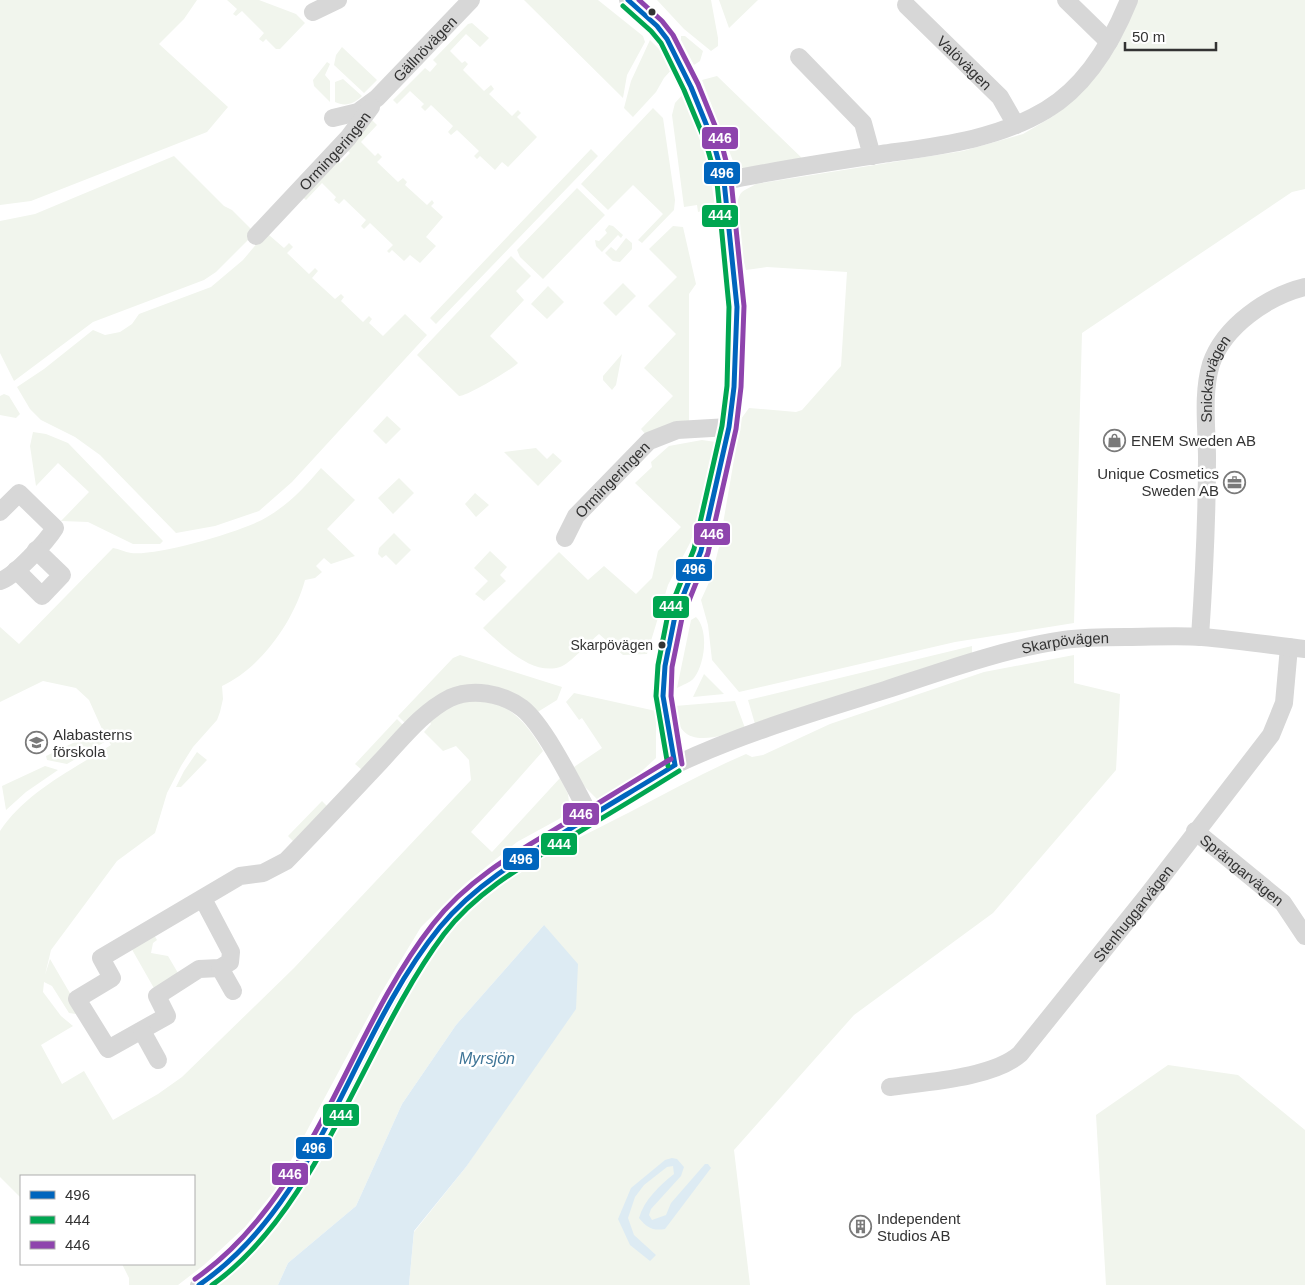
<svg xmlns="http://www.w3.org/2000/svg" width="1305" height="1285" viewBox="0 0 1305 1285" font-family="Helvetica,sans-serif">
  <rect width="100%" height="100%" fill="#fff"/>
  <path fill="#f1f5ed" d="M0 0H197L184 19 159 44 228 107 207 132 31 201 0 205Z
    M227 0H259L296 14 305 23 280 49H276L266 39 263 42 259 39 264 33 242 11 236 16 233 14 237 9Z
    M524 0H598L643 36 645 42 627 75 623 98Z
    M657 0H711L718 38V46L711 51 684 29Z
    M719 0H758L729 28Z
    M1137 0H1305V189L1292 192 1082 333 1074 623 955 642 739 692 712 660 708 625 701 600 711 578 719 547 741 419 749 408 796 412 802 410 841 366 847 272 767 267 746 270C742 255 730 204 742 192 745 189 752 187 756 184L963 151 1023 134 1052 117 1093 78 1115 48Z
    M472 23 489 38 480 47 466 34 450 51 462 63 465 61 468 64 463 70 484 91 491 85 494 89 489 94 512 116 518 110 521 113 517 117 537 137 508 167 502 162 495 170 480 156 477 159 474 156 479 151 457 130 451 135 448 132 453 126 431 105 425 111 421 107 424 104 410 91 397 104 393 100 425 68 430 72 437 64 433 60 468 24Z
    M681 36H685L703 51 700 61 694 65 681 40Z
    M650 40 669 59 673 68 664 78 656 92 633 117 624 108 631 81Z
    M342 47 377 80 364 93 334 65 336 55Z
    M327 62 330 64 325 75 330 81V102L314 86 313 80Z
    M717 76 805 161 756 168H743L733 161 702 80Z
    M343 79 362 96C354 104 345 107 335 102V82Z
    M684 93 708 159 715 207 698 212 697 205 684 207 672 115 675 103Z
    M653 108 663 118 675 200 674 210 642 243 638 240 663 214 633 185 608 210 581 184Z
    M371 119 377 125 361 142 375 156 378 153 382 157 377 162 398 182 403 178 407 182 405 185 427 205 432 200 434 203 431 206 443 217 426 237 436 246 420 263 410 255 404 261 392 250 389 253 387 251 393 245 370 223 364 229 361 226 366 220 344 199 339 204 334 200 336 197 322 183 306 200 299 194 334 157 340 163 350 153 344 147Z
    M591 149 598 156 436 324 430 318Z
    M174 156 224 206 232 210 255 233 216 272 204 280 93 322 14 381 0 353V221L35 214Z
    M577 188 605 215 543 279 520 257 517 250Z
    M609 225 613 226 623 235 621 238 618 235 602 252 596 246 595 240 599 241 607 233 605 230Z
    M673 226 683 227 696 284 689 294V422L646 435 641 429 673 396 644 368 676 334 648 306 677 277 649 249Z
    M269 235 284 248 289 243 293 247 287 253 309 274 315 268 318 271 312 278 335 299 341 294 344 297 341 301 363 322 369 316 372 319 369 323 383 336 405 314 427 335 292 482 259 511 215 526 176 533 100 455 75 437 41 420 30 409 17 387 44 369 93 330 105 335 120 332 132 324 139 314 211 287 243 260 259 241Z
    M626 238 632 243V249L620 262 613 261 605 253 611 247 616 251Z
    M511 256 531 276 516 291 524 300 490 336 518 363C511 370 466 397 459 396L417 355Z
    M623 283 636 296 616 316 603 303Z
    M548 286 564 302 547 319 531 304Z
    M622 354 616 385 612 390 603 380V376Z
    M4 394 9 396 20 414 16 418 0 415V396Z
    M387 416 401 429 386 444 373 431Z
    M33 432 46 434 68 443 163 541 160 544H133L88 522 61 521 89 492 58 463 36 486 30 446Z
    M702 440 716 442 691 541 668 585 647 654 623 655 599 634C590 641 570 664 560 667 532 676 502 645 483 628L559 552 588 580 604 566 636 594 652 578 658 551 681 527 635 483 652 467 651 462 669 446Z
    M536 448 547 459 553 453 562 461 538 486 504 452Z
    M321 468 355 500 327 529 355 556 331 564 324 558 316 566 322 572 315 578 305 580C294 621 261 668 222 686L223 699 220 712 217 720 193 747 181 766 167 793 155 833 117 861 51 950 45 975 50 959 71 995 76 1014 69 1013 52 986 44 982 43 992 61 1016 73 1026 41 1045 62 1084 84 1071 113 1120 158 1094 182 1077 294 968 471 780 469 760 456 746 443 751 424 732 431 724 429 720C437 715 446 706 455 703 497 689 525 718 543 751L471 832 492 852 560 778 568 794 570 810 559 819 517 842 466 883 421 927 381 993 275 1190 245 1227 204 1265 178 1285H129V1278L122 1264H194V1176H21V1198L0 1177V831C26 792 72 770 111 745L108 740 67 764 47 760 46 756 102 729 89 700 76 688 43 681 0 702V627L19 644 113 548C119 549 125 552 131 553 157 556 245 531 267 517 289 504 305 487 321 468Z
    M399 478 414 493 393 514 378 498Z
    M475 493 489 505 476 517 465 504Z
    M394 533 411 550 396 565 386 555 382 558 378 554 379 548Z
    M490 551 507 567 500 575 506 581 484 601 475 594 488 581 474 568Z
    M696 617C709 630 705 664 694 678 690 683 682 685 677 688L691 620Z
    M972 646V654L755 724 748 700Z
    M460 655 562 687 557 700 536 713 482 686 405 723 398 716 453 658Z
    M1074 655V683L1120 694 1116 770 993 913 854 1015 734 1150 750 1285H409L414 1232 466 1167 504 1109 544 925 456 1025 402 1104 356 1206 288 1263 278 1285H214C270 1243 300 1191 333 1130 356 1087 378 1044 400 1002 419 971 440 940 466 914 512 869 573 841 630 812 668 792 706 771 746 754L752 757 763 755 830 724 984 672Z
    M704 674 724 694 693 697Z
    M574 693 656 711V758L632 780 598 800 583 785 574 767 602 748 582 718 579 720 566 702Z
    M735 701 745 728C716 738 677 752 675 706Z
    M397 719 403 725 362 770 355 764Z
    M197 752 207 760 181 787H176L184 771Z
    M45 766 58 770 26 792 6 810 2 786Z
    M322 801 328 807 293 841 288 836Z
    M153 933 157 940 153 943 151 953 168 956 178 973 155 990 130 946Z
    M1168 1065 1238 1075 1305 1130V1285H1106L1096 1115Z"/>
  <path fill="#ddebf3" d="M544 925 578 964 576 1009 466 1167 414 1231 409 1285H278L288 1263 356 1206 402 1104 456 1025Z
    M672 1158 677 1159 684 1167 681 1176 651 1209 649 1215 652 1220 666 1215 671 1203 705 1164H708L711 1168 665 1229C653 1231 647 1228 639 1218 644 1200 660 1185 674 1174L673 1166 667 1167 644 1185 635 1197 628 1218 634 1235 656 1255 650 1261 630 1245 618 1219 631 1188 665 1160Z"/>
  <g fill="none" stroke-linecap="round" stroke-linejoin="round">
    <g stroke="#d7d7d7" stroke-width="18">
      <path d="M628 0 657 26 667 39 691 87 713 141 724 181 737 307 734 387 729 427 701 551 675 616 665 666 663 696 675 765"/>
      <path d="M1066 0 1109 42"/>
      <path id="s1" d="M906 5 1000 97 1016 125"/>
      <path d="M313 12 338 0"/>
      <path d="M799 57 863 123 872 156"/>
      <path id="s2" d="M333 118 358 112 377 98 471 0"/>
      <path d="M724 181C776 170 829 162 882 154 938 146 996 140 1046 110 1086 86 1112 42 1129 0"/>
      <path id="s3" d="M256 236 348 138 371 107"/>
      <path d="M0 512 19 493 55 528C47 541 14 577 0 581"/>
      <path id="s4" d="M565 538 576 516 649 441 677 430 729 427"/>
      <path d="M16 570 42 596 62 575 36 550"/>
      <path id="s5" d="M1200 637C1204 578 1207 518 1207 458 1207 428 1202 394 1211 364 1224 326 1268 296 1305 287"/>
      <path id="s6" d="M1195 831 1283 903 1305 936"/>
      <path d="M203 899 231 952 230 962 220 968 199 969 157 996 167 1016 108 1049 77 999 112 978 101 958 240 876 263 873 286 861C318 828 349 795 380 762 401 740 422 712 450 698 472 688 502 693 522 708 545 726 575 788 590 816"/>
      <path d="M220 968 233 991"/>
      <path d="M142 1031 158 1060"/>
      <path id="s7" d="M890 1087C926 1082 993 1078 1020 1054L1147 896 1271 735 1284 703 1289 647"/>
      <path id="s8" d="M199 1285C325 1192 346 1043 439 928 474 885 523 856 570 828 606 807 640 782 677 764 743 733 815 712 885 690 943 671 1003 649 1064 640 1085 637 1106 637 1126 637 1151 637 1177 635 1202 637 1236 640 1271 645 1305 649"/>
    </g>
    <defs>
      <path id="bus-1" d="M628 0 657 26 667 39 691 87 713 141 724 181 737 307 734 387 729 427 701 551 675 616 665 666 663 696 675 765
        M199 1285C322 1200 349 1039 440 927 477 882 528 854 578 824 610 804 643 785 675 765"/>
      <path id="bus-2" d="M623 6 651 31 661 43 684 90 706 143 717 182 729 307 727 386 722 426 694 549 668 614 658 665 656 696 668 766
        M212 1285C319 1210 365 1039 444 934 479 888 533 860 582 830 614 811 647 791 679 771"/>
      <path id="bus-3" d="M639 0 662 21 673 35 698 84 720 138 731 180 744 306 741 387 736 429 708 553 682 618 672 667 671 696 682 764
        M195 1279C315 1195 346 1035 433 924 470 876 524 848 574 818 607 798 639 778 671 759"/>
    </defs>
    <use href="#bus-1" stroke="#fff" stroke-width="9"/>
    <use href="#bus-2" stroke="#fff" stroke-width="9"/>
    <use href="#bus-3" stroke="#fff" stroke-width="9"/>
    <use href="#bus-1" stroke="#0065bd" stroke-width="5"/>
    <use href="#bus-2" stroke="#00a651" stroke-width="5"/>
    <use href="#bus-3" stroke="#8e44ad" stroke-width="5"/>
  </g>
  <defs>
    <symbol id="shop-ring" viewBox="-11 -11 22 22"><circle r="9.5" fill="#fff" stroke="#7a7a7a" stroke-width="1.5"/><path d="M-5-2.5h2.3a2.7 3.5 0 0 1 5.4 0H5L5.5 6h-11ZM-1.5-2.5h3a1.5 2.3 0 0 0-3 0Z" fill="#7a7a7a"/></symbol>
    <symbol id="office-ring" viewBox="-11 -11 22 22"><circle r="9.5" fill="#fff" stroke="#7a7a7a" stroke-width="1.5"/><path d="M-6-3h4V-5.5h4V-3h4V5H-6ZM-1-4.5V-3h2v-1.5ZM-6 0V1H6V0Z" fill="#7a7a7a"/></symbol>
    <symbol id="school-ring" viewBox="-11 -11 22 22"><circle r="9.5" fill="#fff" stroke="#7a7a7a" stroke-width="1.5"/><path d="M0-5L7-2L0 1L-7-2ZM-4 1L0 2.5L4 1V4Q0 6-4 4Z" fill="#7a7a7a"/></symbol>
    <symbol id="building-ring" viewBox="-11 -11 22 22"><circle r="9.5" fill="#fff" stroke="#7a7a7a" stroke-width="1.5"/><path d="M-4-6H4V6H1V3H-1V6H-4ZM-2.5-4.3h1.7v1.8h-1.7ZM.8-4.3h1.7v1.8H.8ZM-2.5-1h1.7V.8h-1.7ZM.8-1h1.7V.8H.8Z" fill="#7a7a7a"/></symbol>
  </defs>
  <g fill-rule="evenodd">
    <use href="#shop-ring" x="1102" y="428" width="25" height="25"/>
    <use href="#office-ring" x="1222" y="470" width="25" height="25"/>
    <use href="#school-ring" x="24" y="730" width="25" height="25"/>
    <use href="#building-ring" x="848" y="1214" width="25" height="25"/>
  </g>
  <g fill="#333" stroke="#fff" stroke-width="2">
    <circle cx="652" cy="12" r="4.5"/>
    <circle cx="662" cy="645" r="4.5"/>
  </g>
  <g text-anchor="middle" dominant-baseline="central" stroke-width="5" stroke-linejoin="round" paint-order="stroke">
    <g font-size="14" fill="#333" stroke="#fff" text-anchor="end">
      <text x="653" y="645">Skarpövägen</text>
    </g>
    <g font-size="15" fill="#333" stroke="#fff">
      <text stroke="none"><textPath href="#s2" startOffset="118">Gällnövägen</textPath></text>
      <text stroke="none"><textPath href="#s1" startOffset="82">Valövägen</textPath></text>
      <text stroke="none"><textPath href="#s3" startOffset="116">Ormingeringen</textPath></text>
      <text stroke="none"><textPath href="#s5" startOffset="260">Snickarvägen</textPath></text>
      <text stroke="none"><textPath href="#s4" startOffset="76">Ormingeringen</textPath></text>
      <text stroke="none"><textPath href="#s8" startOffset="1132">Skarpövägen</textPath></text>
      <text stroke="none"><textPath href="#s6" startOffset="61">Sprängarvägen</textPath></text>
      <text stroke="none"><textPath href="#s7" startOffset="316">Stenhuggarvägen</textPath></text>
    </g>
    <g font-size="15" fill="#333" stroke="#fff" text-anchor="start">
      <text x="1131" y="440">ENEM Sweden AB</text>
      <text x="1219" y="473" text-anchor="end">Unique Cosmetics<tspan x="1219" dy="17">Sweden AB</tspan></text>
      <text x="53" y="734">Alabasterns<tspan x="53" dy="17">förskola</tspan></text>
      <text x="877" y="1218">Independent<tspan x="877" dy="17">Studios AB</tspan></text>
    </g>
    <g font-size="16" font-style="italic" fill="#3f7597" stroke="#fff">
      <text x="487" y="1058">Myrsjön</text>
    </g>
  </g>
  <g stroke="#fff" stroke-width="2">
    <rect x="701" y="126" width="38" height="24" rx="5" fill="#8e44ad"/>
    <rect x="703" y="161" width="38" height="24" rx="5" fill="#0065bd"/>
    <rect x="701" y="204" width="38" height="24" rx="5" fill="#00a651"/>
    <rect x="693" y="522" width="38" height="24" rx="5" fill="#8e44ad"/>
    <rect x="675" y="558" width="38" height="24" rx="5" fill="#0065bd"/>
    <rect x="652" y="595" width="38" height="24" rx="5" fill="#00a651"/>
    <rect x="562" y="802" width="38" height="24" rx="5" fill="#8e44ad"/>
    <rect x="540" y="832" width="38" height="24" rx="5" fill="#00a651"/>
    <rect x="502" y="847" width="38" height="24" rx="5" fill="#0065bd"/>
    <rect x="322" y="1103" width="38" height="24" rx="5" fill="#00a651"/>
    <rect x="295" y="1136" width="38" height="24" rx="5" fill="#0065bd"/>
    <rect x="271" y="1162" width="38" height="24" rx="5" fill="#8e44ad"/>
  </g>
  <g font-size="14" text-anchor="middle" font-weight="bold" fill="#fff">
    <text x="720" y="143">446</text>
    <text x="722" y="178">496</text>
    <text x="720" y="220">444</text>
    <text x="712" y="539">446</text>
    <text x="694" y="574">496</text>
    <text x="671" y="611">444</text>
    <text x="581" y="819">446</text>
    <text x="559" y="849">444</text>
    <text x="521" y="864">496</text>
    <text x="341" y="1120">444</text>
    <text x="314" y="1153">496</text>
    <text x="290" y="1179">446</text>
  </g>
  <rect x="20" y="1175" width="175" height="90" fill="#ffffff" stroke="#adadad"/>
  <rect x="30" y="1191" width="25" height="8" fill="#0065bd" stroke="#adadad"/>
  <text x="65" y="1200" font-size="15" fill="#333333">496</text>
  <rect x="30" y="1216" width="25" height="8" fill="#00a651" stroke="#adadad"/>
  <text x="65" y="1225" font-size="15" fill="#333333">444</text>
  <rect x="30" y="1241" width="25" height="8" fill="#8e44ad" stroke="#adadad"/>
  <text x="65" y="1250" font-size="15" fill="#333333">446</text>
  <path d="M1125 42v8h91v-8" fill="none" stroke="#333333" stroke-width="2.5"/>
  <text x="1132" y="42" font-size="15" fill="#333333" stroke="#ffffff" stroke-width="4" paint-order="stroke">50 m</text>
</svg>
